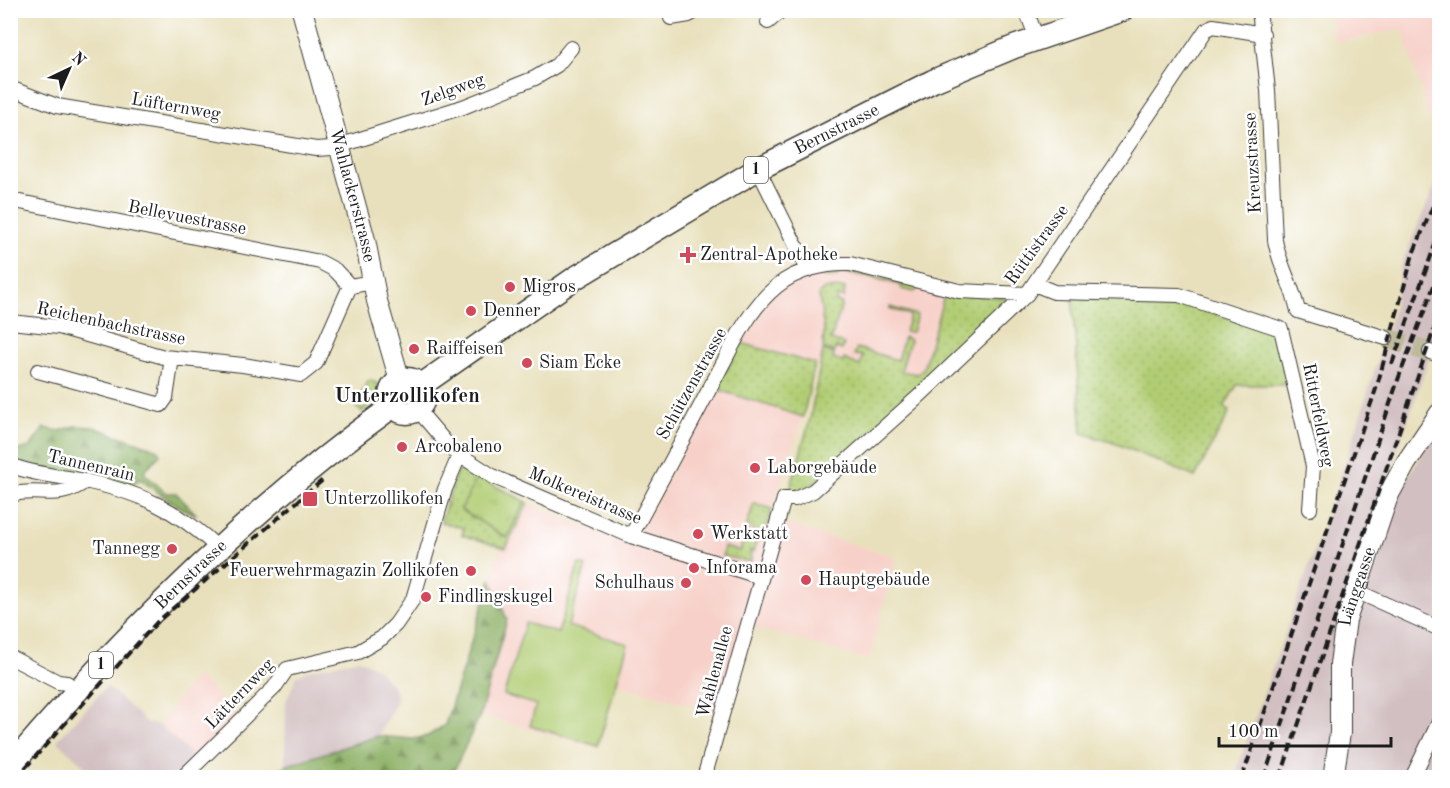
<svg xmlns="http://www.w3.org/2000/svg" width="1450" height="788" viewBox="0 0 1450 788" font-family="'Old Standard TT',serif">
  <defs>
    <pattern id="grass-dots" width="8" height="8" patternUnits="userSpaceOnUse" patternTransform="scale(1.5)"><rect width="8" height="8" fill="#b1cd73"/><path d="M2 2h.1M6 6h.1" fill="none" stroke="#98af63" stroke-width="1.8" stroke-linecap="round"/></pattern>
    <pattern id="forest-firs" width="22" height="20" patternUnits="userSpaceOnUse" patternTransform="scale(1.5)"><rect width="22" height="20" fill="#8cb065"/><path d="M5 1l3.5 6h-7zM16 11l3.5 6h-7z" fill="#728e52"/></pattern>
    <pattern id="park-tufts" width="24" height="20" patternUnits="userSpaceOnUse" patternTransform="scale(1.5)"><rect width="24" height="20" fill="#b1cd73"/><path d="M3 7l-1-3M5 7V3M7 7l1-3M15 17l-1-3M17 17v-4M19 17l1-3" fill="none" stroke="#98af63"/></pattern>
  </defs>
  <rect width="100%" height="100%" fill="#fff"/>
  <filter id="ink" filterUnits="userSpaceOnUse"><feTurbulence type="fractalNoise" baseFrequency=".0167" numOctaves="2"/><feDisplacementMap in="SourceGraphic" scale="12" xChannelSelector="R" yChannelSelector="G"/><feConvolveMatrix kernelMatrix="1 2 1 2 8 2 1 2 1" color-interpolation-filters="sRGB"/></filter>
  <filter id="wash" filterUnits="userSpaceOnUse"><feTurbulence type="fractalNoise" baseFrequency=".008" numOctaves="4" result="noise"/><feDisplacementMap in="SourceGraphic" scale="24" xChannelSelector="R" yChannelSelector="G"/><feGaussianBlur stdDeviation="1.35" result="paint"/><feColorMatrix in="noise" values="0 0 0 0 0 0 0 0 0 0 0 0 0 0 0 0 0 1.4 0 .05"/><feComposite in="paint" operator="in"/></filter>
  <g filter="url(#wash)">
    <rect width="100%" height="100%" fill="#e8e0bc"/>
    <path fill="#f7d1c9" d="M1329 11H1439V139L1436 141 1403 29 1336 42Z
      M842 270 950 295 915 395 741 343 772 297 796 280 824 271Z
      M716 389 803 417 769 519 896 557 869 660 753 627 726 715 617 684 598 748 480 715 507 620 491 579 501 546 506 547 528 503 633 546Z
      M199 677 236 714 195 758 159 725 187 687 195 678Z"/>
    <path fill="#d2bfc1" d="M1439 176V329L1340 618 1356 623 1403 484 1439 429V777L1234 778 1349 452 1393 312 1402 263Z
      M359 659 378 669 395 689 397 701 378 736 285 766 286 701 297 676 309 670Z
      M107 686 147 723 159 725 195 758 174 777H96L57 741Z"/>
    <path fill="url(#grass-dots)" stroke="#667448" stroke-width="1.5" d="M850 270 918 287V289L914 292 902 289 900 285 866 276 839 273 836 277 822 276 823 272Z
      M845 288 844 298 838 296 836 302 842 304 831 340 844 344 842 350 836 348 834 352 823 348 824 331 819 294 824 289Z
      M936 291 1014 299 946 364 802 494 789 493 810 419 823 350 834 354 833 359 843 362 844 359 860 366 863 356 854 355 857 348 897 360 904 337 910 340 901 371 918 374 923 369 944 296 937 294 936 298 933 295Z
      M1072 296 1164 297 1270 331 1278 340 1290 385H1237L1224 407 1230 411 1195 477 1117 444 1082 433Z
      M890 307 917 315 912 332H905L910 315 890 309Z
      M741 343 815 364 803 417 716 389Z
      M371 380 379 385 375 400 362 412 355 406 368 381Z
      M461 469 477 477 461 510 507 538 525 501 528 503 506 548 462 535 464 528 441 522 456 474Z
      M754 503 772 509 763 538 747 525Z
      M746 529 757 540 753 553 750 550 751 562 722 556 724 547 740 551Z"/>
    <path fill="url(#forest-firs)" stroke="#546640" stroke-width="1.5" d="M75 426 93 427 159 450 160 455 144 471 145 474 166 493H176L196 514C186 513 151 488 140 479L134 484C93 479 48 474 11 459V452L30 447 44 428 60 431Z
      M491 579 507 620 480 715 451 777H276L278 770 285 766 378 736 413 739 428 736 445 725Z"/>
    <path fill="url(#park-tufts)" stroke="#667448" stroke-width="1.5" d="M477 477 525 501 507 538 461 510Z"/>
    <path fill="#b1cd73" stroke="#667448" stroke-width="1.5" d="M579 564 586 566 568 626 628 644 598 746 530 726 536 705 504 695 525 623 558 633Z"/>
  </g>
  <g filter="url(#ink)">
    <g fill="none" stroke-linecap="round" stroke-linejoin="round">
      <path stroke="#bfb99c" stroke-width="20" stroke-dasharray="20 10" stroke-linecap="butt" d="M1386 338 1430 352"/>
      <defs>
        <path id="street" d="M669 10 671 18 689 15 698 10
          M1026 10 1037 39
          M1259 10 1268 90 1275 240C1279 265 1293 286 1298 311
          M768 22 782 10
          M10 88 57 106 316 149 332 148 463 107 535 78 557 65 571 48
          M758 169 808 270
          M10 200 320 262 335 270 350 286
          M1034 284 1054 292 1179 295 1281 329
          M1298 311 1386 338
          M10 322 59 327 164 357 243 365 301 375 316 363 350 286 373 282
          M1281 329 1313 466 1310 509
          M1430 352 1440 355
          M38 371 161 405 166 398 172 358
          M418 410 452 450 494 477 631 536 761 577
          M10 465C32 474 57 476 79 480 137 491 176 508 219 549
          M10 495C42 486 55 503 86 481
          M631 536C658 486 685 436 711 386 730 352 746 311 777 286 797 270 825 263 850 264L959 291 1027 294
          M1356 591 1440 629
          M10 657 58 682 67 683 77 691
          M182 778 274 688 287 669 358 652 382 638 396 624 413 599 445 489 459 456
          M704 778 784 499H795L813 491 916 399 1027 294 1206 30 1213 26 1263 34
          M1412 778 1440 720"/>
        <g id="secondary">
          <path id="s1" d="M302 10 365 240 377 301 400 381"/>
          <path id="s2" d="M1333 778 1340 733V664L1346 620 1388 496 1406 463 1440 413"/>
        </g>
        <g id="primary">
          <circle cx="407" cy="396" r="17"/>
          <path id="s3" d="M420 386 575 278 758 169 933 81 1014 47 1122 10"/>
          <path id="s4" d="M10 767C124 633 250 509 393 406"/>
        </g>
      </defs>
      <use href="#street" stroke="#3b3934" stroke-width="16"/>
      <use href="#secondary" stroke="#3b3934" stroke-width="22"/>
      <use href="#primary" stroke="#3b3934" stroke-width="25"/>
      <use href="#street" stroke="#fff" stroke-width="14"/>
      <use href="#secondary" stroke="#fff" stroke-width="20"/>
      <use href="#primary" stroke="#fff" stroke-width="22"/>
      <path stroke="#1c1c1c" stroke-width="4" stroke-dasharray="9 4.5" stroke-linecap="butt" d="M1392 364 1440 231
        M16 778 157 622 325 478
        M1242 778 1377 386 1413 254 1440 189
        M1264 778 1399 377 1440 270
        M1280 778 1440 312"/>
    </g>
  </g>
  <g fill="#d1495b" stroke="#fff" stroke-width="2">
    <path d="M685 246h6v6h6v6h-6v6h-6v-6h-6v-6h6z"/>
    <circle cx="510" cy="287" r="6"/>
    <circle cx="471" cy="311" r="6"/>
    <circle cx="414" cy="349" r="6"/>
    <circle cx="527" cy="363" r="6"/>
    <circle cx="402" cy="447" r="6"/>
    <circle cx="755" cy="468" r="6"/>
    <rect x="302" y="491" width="16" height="16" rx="3"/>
    <circle cx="698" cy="534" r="6"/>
    <circle cx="172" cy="549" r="6"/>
    <circle cx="694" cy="568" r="6"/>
    <circle cx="471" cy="571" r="6"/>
    <circle cx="806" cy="580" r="6"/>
    <circle cx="686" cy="583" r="6"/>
    <circle cx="426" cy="597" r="6"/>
  </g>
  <g text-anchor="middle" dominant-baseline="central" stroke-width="5" stroke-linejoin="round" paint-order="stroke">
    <g fill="#fff" stroke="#606060" stroke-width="1.5">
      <rect x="744" y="157" width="24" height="26" rx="4.5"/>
      <rect x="89" y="652" width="24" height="26" rx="4.5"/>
    </g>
    <g font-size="16" font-weight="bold" fill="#1c1c1c">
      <text x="756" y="170">1</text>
      <text x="101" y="665">1</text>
    </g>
    <g font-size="18" fill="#1c1c1c" stroke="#fff">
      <text transform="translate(453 90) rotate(-20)">Zelgweg</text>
      <text transform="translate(176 107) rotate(10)">Lüfternweg</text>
      <text stroke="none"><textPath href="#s3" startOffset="490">Bernstrasse</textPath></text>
      <text transform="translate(1253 163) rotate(-93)">Kreuzstrasse</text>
      <text stroke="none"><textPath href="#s1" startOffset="192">Wahlackerstrasse</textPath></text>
      <text transform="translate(187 218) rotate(11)">Bellevuestrasse</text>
      <text transform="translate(1037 245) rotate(-54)">Rüttistrasse</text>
      <text transform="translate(111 324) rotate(12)">Reichenbachstrasse</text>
      <text transform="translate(692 384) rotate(-61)">Schützenstrasse</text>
      <text transform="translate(1318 415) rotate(79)">Ritterfeldweg</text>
      <text transform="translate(91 466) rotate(13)">Tannenrain</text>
      <text transform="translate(585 496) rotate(23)">Molkereistrasse</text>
      <text stroke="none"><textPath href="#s4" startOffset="264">Bernstrasse</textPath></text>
      <text stroke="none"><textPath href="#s2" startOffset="194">Länggasse</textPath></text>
      <text transform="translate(715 672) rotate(-75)">Wahlenallee</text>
      <text transform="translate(240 694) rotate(-46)">Lätternweg</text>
    </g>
    <g font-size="18" fill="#1c1c1c" stroke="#fff" text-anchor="start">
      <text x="700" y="255">Zentral-Apotheke</text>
      <text x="522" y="287">Migros</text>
      <text x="483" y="311">Denner</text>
      <text x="426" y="349">Raiffeisen</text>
      <text x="539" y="363">Siam Ecke</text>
      <text x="414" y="447">Arcobaleno</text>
      <text x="767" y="468">Laborgebäude</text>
      <text x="324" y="499">Unterzollikofen</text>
      <text x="710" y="534">Werkstatt</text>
      <text x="160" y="549" text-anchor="end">Tannegg</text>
      <text x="706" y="568">Inforama</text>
      <text x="459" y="571" text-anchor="end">Feuerwehrmagazin Zollikofen</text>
      <text x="818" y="580">Hauptgebäude</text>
      <text x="674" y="583" text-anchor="end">Schulhaus</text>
      <text x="438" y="597">Findlingskugel</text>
    </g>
    <g font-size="21" font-weight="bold" fill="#1c1c1c" stroke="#fff">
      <text x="407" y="396">Unterzollikofen</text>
    </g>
  </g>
  <rect width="1450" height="788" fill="none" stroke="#fff" stroke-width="36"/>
  <g transform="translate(69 69) rotate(44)" stroke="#ffffff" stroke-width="4.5" paint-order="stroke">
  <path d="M0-4.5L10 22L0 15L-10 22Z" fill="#1c1c1c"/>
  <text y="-9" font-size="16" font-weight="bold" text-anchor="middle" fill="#1c1c1c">N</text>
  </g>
  <path d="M1219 737v9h172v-9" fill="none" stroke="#1c1c1c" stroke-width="3"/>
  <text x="1228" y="737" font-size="18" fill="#1c1c1c" stroke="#ffffff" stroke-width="4.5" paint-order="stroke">100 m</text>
</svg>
